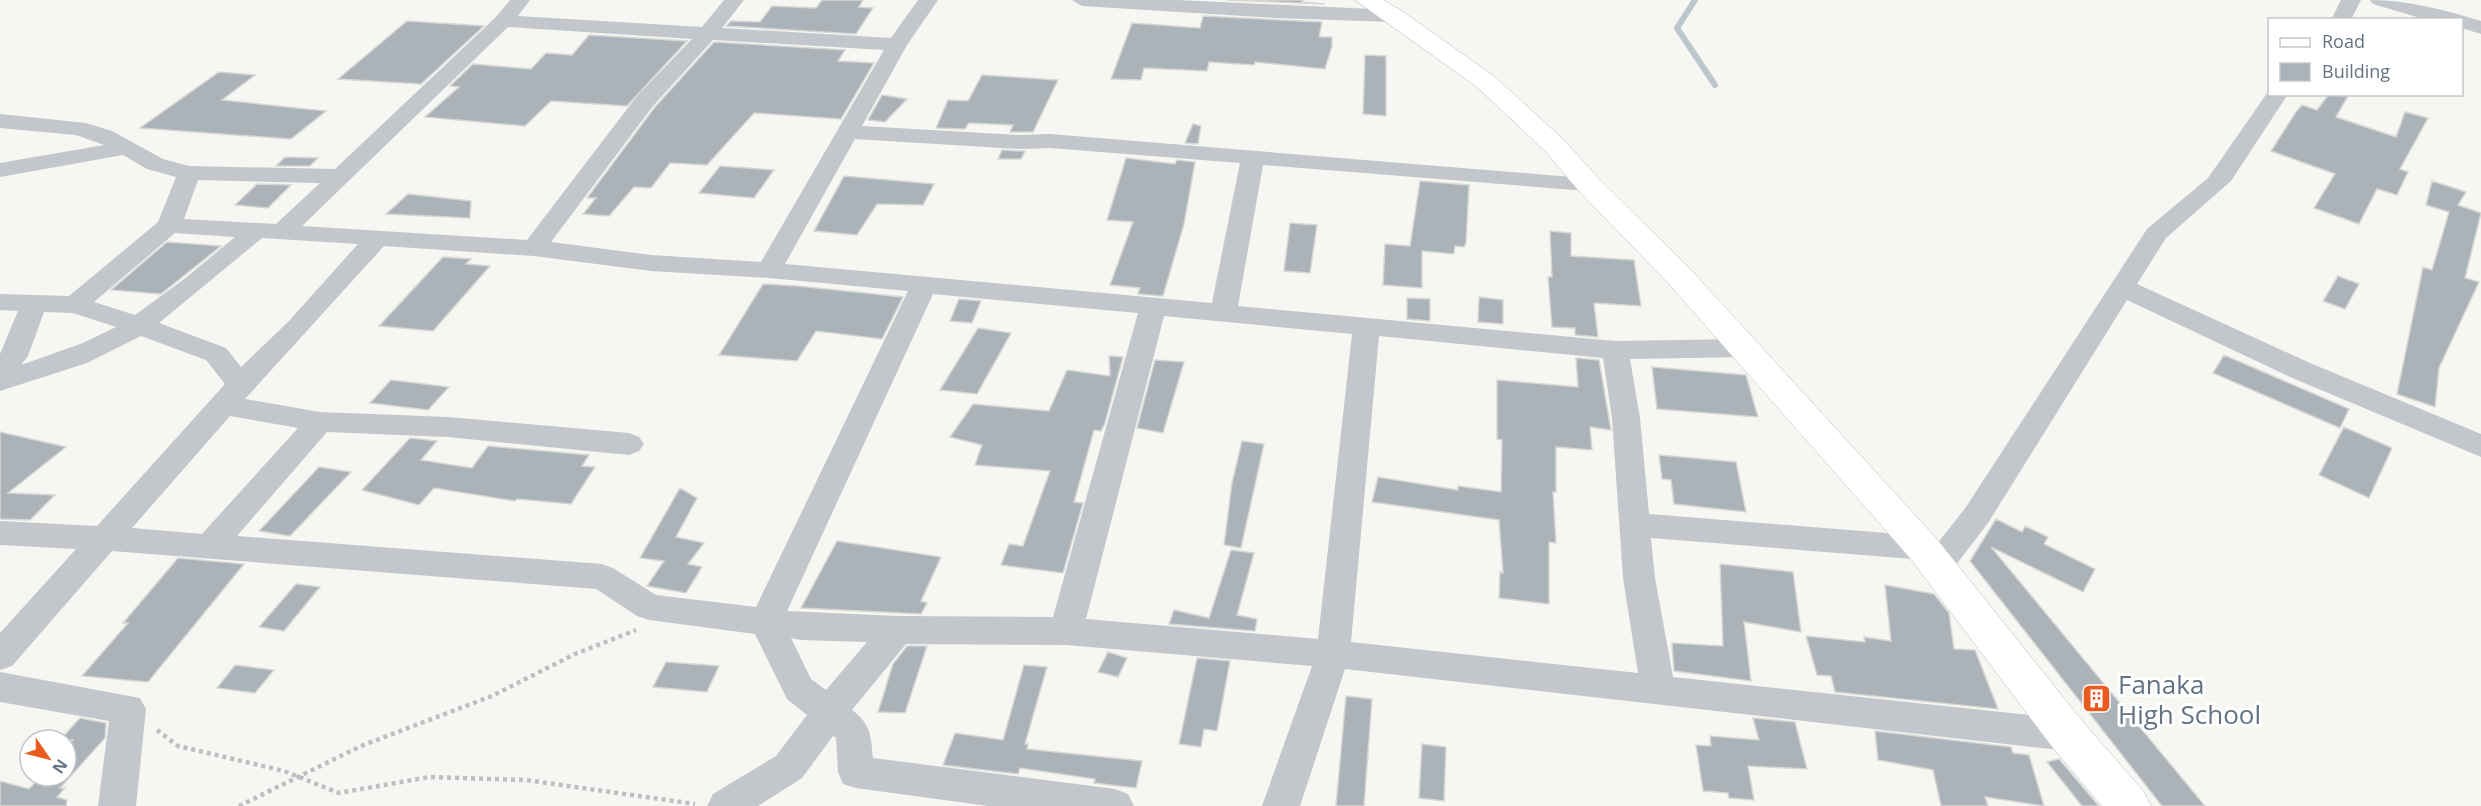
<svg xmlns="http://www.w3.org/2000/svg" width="2481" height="806" viewBox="0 0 2481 806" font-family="'Open Sans',sans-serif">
  <rect width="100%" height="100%" fill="#f6f6f2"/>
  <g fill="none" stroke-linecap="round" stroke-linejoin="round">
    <path stroke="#bcc7cd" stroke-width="6" d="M1695 0 1677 28 1715 85"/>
  </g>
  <path fill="#abb2b8" stroke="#d7d7d5" stroke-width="1.5" d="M822 0H863L859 7 873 8 856 34 726 26 731 21 760 22 772 6 816 8Z
    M1226 0H1303L1302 2 1325 4Z
    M1203 16 1322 22 1319 37H1332V46L1325 69 1255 62 1254 65 1209 62 1207 71 1144 68 1141 80 1111 79 1132 23 1200 28Z
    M407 21 484 26 421 84 338 79Z
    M589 35 687 41 627 106 551 101 525 126 425 117 459 87 450 86 473 64 531 69 546 53 572 55Z
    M714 42 845 50 838 61 874 63 841 119 754 113 707 165 670 163 651 188 634 187 609 216 583 214 596 198H587L655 107Z
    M1365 55 1386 56V116L1363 114Z
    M219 72 255 75 222 100 326 111 291 139 140 128Z
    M982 75 1058 80 1033 132H1010L1013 125 969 123 965 129 936 128 948 100 968 101Z
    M2329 94H2349L2336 117 2396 137 2405 112 2428 118 2400 169 2408 172 2397 195 2377 189 2359 224 2314 208 2335 174 2271 151 2296 112 2302 105 2317 110Z
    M882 95 907 99 885 122 868 120Z
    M1193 124 1201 126 1198 144 1185 143Z
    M1002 150 1020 151H1025L1021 159H998Z
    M285 157 318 158 310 166H276Z
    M1126 158 1175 164 1177 160 1195 162 1184 224 1163 296 1138 294 1140 288 1110 285 1133 222 1107 220Z
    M720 166 774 170 754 198 699 193Z
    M844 176 934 184 923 205 877 204 857 235 814 231Z
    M1420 181 1469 185 1466 243 1464 247 1455 246 1454 254 1422 251V288L1383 285 1385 244 1410 246Z
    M2432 181 2466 192 2458 205 2481 213 2465 278 2479 282 2439 368 2435 407 2397 394 2423 267 2432 270 2449 212 2426 205Z
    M257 184 291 185 268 208 235 205Z
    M408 194 471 201 470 218 386 214Z
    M1290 223 1317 225 1310 273 1284 271Z
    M1550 231 1571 233V256L1634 260 1641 306 1594 303 1598 337 1575 335V328L1552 327 1548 277H1552Z
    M167 242 221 246 161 294 111 290Z
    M443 257 471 259 466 264 490 266 433 331 379 326Z
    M2338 276 2359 284 2345 309 2323 301Z
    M763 284 798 286 903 297 882 339 816 331 797 361 719 355Z
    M1479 297 1503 300V324L1478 322Z
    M1407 298 1430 299V321L1407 319Z
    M959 299 981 301 972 323 950 321Z
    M978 328 1011 333 977 394 940 390Z
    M2224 355 2349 409 2340 428 2213 373Z
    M1109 356 1123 357 1105 423 1101 431 1094 430 1074 502 1083 503 1063 573 1001 565 1009 544 1023 546 1050 471 975 465 982 445 950 437 973 404 1049 411 1067 370 1110 376Z
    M1576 358 1599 360 1611 430 1590 427 1592 450 1556 447V492H1553L1556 543 1549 542V604L1499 598 1500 572 1503 573 1499 520 1372 502 1378 477 1458 490V486L1501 492 1502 440 1497 439V380L1578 387Z
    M1155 360 1184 362 1163 433 1137 428Z
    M1652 367 1746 375 1758 417 1657 409Z
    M391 380 449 387 428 410 370 403Z
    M2344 427 2392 448 2369 498 2319 475Z
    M0 432 66 447 8 493 55 495 30 520 0 519Z
    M410 438 437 441 421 460 472 468 488 446 589 455 582 466 595 467 571 504 517 499 515 501 434 488 419 505 362 490Z
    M1242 441 1264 444 1241 548 1224 545 1232 483Z
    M1659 455 1736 462 1746 512 1674 504 1671 480 1662 479Z
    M319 467 351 472 290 536 259 531Z
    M680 488 697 498 676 537 704 543 688 564 702 567 686 593 647 586 664 561 640 558Z
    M1996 519 2022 532 2025 526 2048 537 2044 544 2095 569 2083 592 1991 547 2205 806H2162L1970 561Z
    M837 541 941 557 921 601 927 603 921 614 801 608Z
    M1231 550 1254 553 1237 615 1257 619 1255 631 1169 624 1174 610 1209 618Z
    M178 558 244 564 148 682 82 676 128 623H123Z
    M1720 564 1793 572 1801 632 1744 622 1751 681 1674 671 1672 643 1723 646Z
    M296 584 320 587 284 631 259 627Z
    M1885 585 1934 594 1949 613 1954 649 1975 650 1998 709 1835 692 1831 676 1817 675 1806 636 1865 642 1864 637 1891 641Z
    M907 646H927L905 713 878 712 893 664Z
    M1108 652 1127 658 1118 677 1098 672Z
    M1197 658 1230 661 1217 731 1204 729 1201 747 1179 744Z
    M666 662 719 666 707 692 653 687Z
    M235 665 274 670 255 693 217 688Z
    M1024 665 1047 667 1025 744H1028L1027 749 1142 761 1136 788 1094 783 1095 779 1020 768 1018 774 943 765 955 733 1003 740Z
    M1346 696 1372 699 1364 806H1336Z
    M80 718 106 723 105 738 60 788H65L57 797 67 800 66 806H0V781L29 789 41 776H66V748L73 740H60Z
    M1753 718 1795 722 1807 769 1748 766 1754 800 1729 798 1728 793 1703 791 1696 745 1711 746 1710 736 1759 740Z
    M1875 731 2011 747 2013 753 2029 755 2044 806 1985 797 1988 806H1941L1933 770 1878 760Z
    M1422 744 1446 747 1444 801 1419 798Z
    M2059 759 2099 806H2082L2047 762Z"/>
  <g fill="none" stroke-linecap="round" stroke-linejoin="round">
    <defs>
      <path id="secondary" d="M1355 0H1383L1402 11 1495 77 1563 139 1598 178 1691 270 1936 538 2083 722 2144 792 2151 806H2102L2053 748 1910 558 1669 284 1578 190 1545 151 1477 87Z"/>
    </defs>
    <use href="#secondary" stroke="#b5babf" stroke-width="1"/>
    <path stroke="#bcbfc1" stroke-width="4.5" stroke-dasharray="4 4" stroke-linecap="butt" d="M157 730 178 746 284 771 339 793 429 777 526 780 695 804
      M239 806 361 746 492 696 575 654 636 630"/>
    <path fill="#c3c6ca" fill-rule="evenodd" d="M510 0H530L518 16 702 27 724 0H744L722 28 891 38 918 0H938L907 45 862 126 1020 135 1050 134 1596 179 1600 184 1596 189 1588 191 1263 165 1238 306 1615 341 1745 339 1755 342 1759 348 1755 354 1745 357 1630 359 1640 418 1649 514 1923 536 1934 539 1937 544 1966 507 2147 229 2208 178 2270 89V94H2288L2231 181 2166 238 2137 284 2310 363 2481 434V457L2290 377 2127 300 1988 523 1949 574 1938 578 1927 574 1922 565 1925 560 1651 538 1655 578 1673 677 2068 719 2081 724 2086 735 2081 746 2068 751 1345 669 1300 806H1262L1312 666 1066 645 906 644 852 710C871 724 871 736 873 758L1115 789 1128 794 1134 806H988L856 788 843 784 838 772 836 738 833 736 802 778 758 806H707L713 794 776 756 807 715 787 699 755 634 649 620 637 616 596 589 112 551 12 666 0 670V633L76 549 0 545V521L97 526 225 384 206 360 141 336 87 363 0 391V354L18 311 0 310V294L69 296 158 222 176 177 147 169 123 155 0 177V163L104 145 76 135 0 128V114L86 123 112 131 163 159 189 166 335 169 496 17ZM508 27 692 39 637 96 527 240 302 226ZM713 40 884 50 761 262 651 255 551 242 653 106ZM855 139 1020 149 1050 148 1240 163 1212 303 785 264ZM198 180 320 183 276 224 184 219ZM175 233 235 237 183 280 135 315 94 302ZM262 238 358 244 289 321 241 367 226 348 159 323ZM384 246 534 256 651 271 769 278 908 291 756 607 656 595 613 568 602 564 237 536 327 432 448 437 629 455 639 451 644 444 639 437 629 433 448 417 320 412 245 399ZM933 294 1138 313 1053 617 897 616 787 611ZM44 312 73 313 116 327 83 343 21 365 28 356ZM1164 316 1352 334 1318 639 1086 619ZM1379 336 1603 358 1612 418 1623 578 1638 673 1351 642ZM230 416 298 428 202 534 132 528ZM791 638 801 640 867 642 826 690 811 679Z
      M1072 0H1177L1394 10 1401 12 1404 16 1401 20 1394 22 1275 18 1082 6Z
      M2341 0H2361L2351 20H2331Z
      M2370 0C2408 0 2445 10 2481 21V34L2462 28V20H2427L2373 4Z
      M0 672 140 698 146 709 136 806H98L109 721 0 702Z"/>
    <use href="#secondary" fill="#fff" fill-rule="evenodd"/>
  </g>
  <defs>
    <symbol id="building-square" viewBox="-11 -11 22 22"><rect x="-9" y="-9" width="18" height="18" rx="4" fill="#e95b1e" stroke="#fff"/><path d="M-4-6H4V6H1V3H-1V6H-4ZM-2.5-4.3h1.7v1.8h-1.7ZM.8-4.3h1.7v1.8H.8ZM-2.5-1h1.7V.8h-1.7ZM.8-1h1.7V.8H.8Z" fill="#fff"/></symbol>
  </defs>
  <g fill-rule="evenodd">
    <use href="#building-square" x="2080" y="682" width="33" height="33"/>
  </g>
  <g text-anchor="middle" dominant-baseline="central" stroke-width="6" stroke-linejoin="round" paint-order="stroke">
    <g font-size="26" fill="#637384" stroke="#fff" text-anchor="start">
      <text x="2118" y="684">Fanaka<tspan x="2118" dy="30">High School</tspan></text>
    </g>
  </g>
  <rect x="2268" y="18" width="195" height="78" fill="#ffffff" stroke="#c1c7ce" stroke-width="1.5"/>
  <rect x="2280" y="38" width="30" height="9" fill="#ffffff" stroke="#c1c7ce" stroke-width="1.5"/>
  <text x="2322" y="48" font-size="18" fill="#637384">Road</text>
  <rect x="2280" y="63" width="30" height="18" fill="#abb2b8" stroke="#c1c7ce" stroke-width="1.5"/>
  <text x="2322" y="78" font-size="18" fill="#637384">Building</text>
  <g transform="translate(48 758) rotate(125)"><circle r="28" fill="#ffffff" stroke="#c1c7ce" stroke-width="1.5"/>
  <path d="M0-4.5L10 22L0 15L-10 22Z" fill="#e95b1e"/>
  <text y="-9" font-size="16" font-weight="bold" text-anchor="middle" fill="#637384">N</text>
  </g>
</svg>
